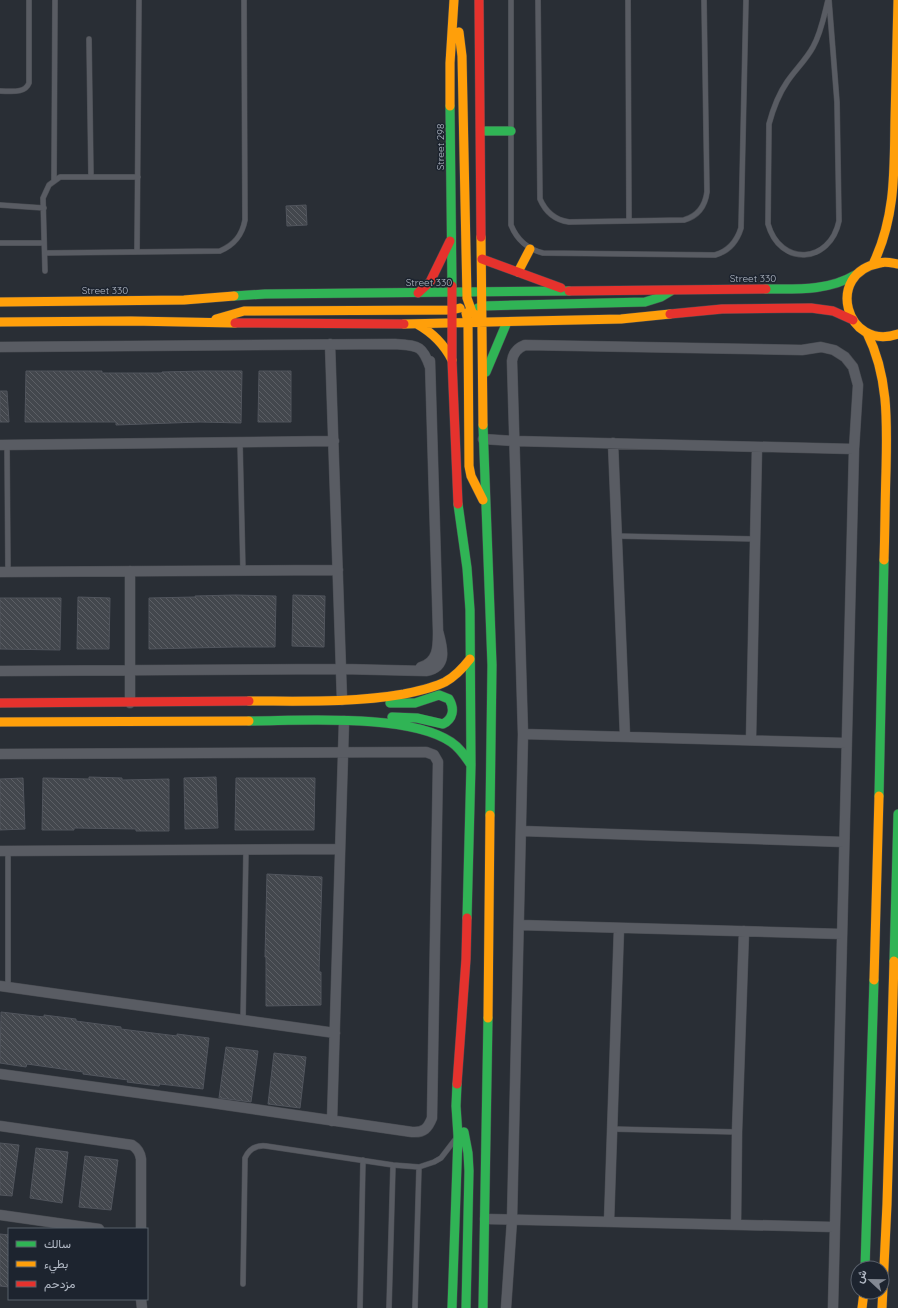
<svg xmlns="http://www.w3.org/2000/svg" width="898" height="1308" viewBox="0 0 898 1308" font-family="Quicksand,Vazirmatn,sans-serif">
  <defs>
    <pattern id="building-back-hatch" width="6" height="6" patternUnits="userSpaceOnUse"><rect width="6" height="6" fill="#43474d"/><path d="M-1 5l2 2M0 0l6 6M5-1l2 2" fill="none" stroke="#5c5f65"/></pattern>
  </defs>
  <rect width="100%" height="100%" fill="#292e35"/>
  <path fill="url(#building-back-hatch)" stroke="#51555d" d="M306 205 307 225 287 226 286 206Z
    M26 371H102V373H162V372L202 371H242L241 423 200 422 116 425V422H25Z
    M259 371H291V422H258Z
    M0 391H7L9 422H0Z
    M235 595 276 596 275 647H234L149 649V598L195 597V596Z
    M293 595 325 596 324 647 292 646Z
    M78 597 110 598 109 649H77Z
    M0 598H61L60 650 0 649Z
    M89 777 122 778V780L169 779V831H136V829L74 828V830H42L43 778 89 779Z
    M216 777 218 828 185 829 184 778Z
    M23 778 25 829 0 830V779Z
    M236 778H315L314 830H235Z
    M267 874 322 877 319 972H321V1005L266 1006V957H265Z
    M1 1012 44 1017V1015L76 1019V1021L121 1027V1029L177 1036V1034L209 1038 203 1089 160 1084 159 1086 127 1082 128 1080 83 1074V1072L27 1064 26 1067 0 1063Z
    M226 1047 258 1051 251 1102 219 1098Z
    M274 1053 306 1057 300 1108 268 1104Z
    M0 1143 19 1145 12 1196 0 1195Z
    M36 1148 68 1152 62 1203 30 1198Z
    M85 1156 118 1160 111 1210 79 1207Z
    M0 1234 9 1235V1287L0 1286Z"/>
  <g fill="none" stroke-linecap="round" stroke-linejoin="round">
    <defs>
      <path id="lane" d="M511 0V225C517 240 527 249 543 253L715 255C729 251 737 241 741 228L746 0
        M538 0 540 199C546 213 555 220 569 222L684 220C698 216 705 207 707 192L704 0
        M628 0 629 221
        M828 0C824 16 821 33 813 47 806 60 795 70 787 82 778 95 773 109 769 124L768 224C780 267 830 264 839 221L837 102 829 0
        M89 39 91 177
        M0 91C10 91 25 94 29 83V0
        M54 180 55 0
        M0 205 44 208
        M0 243H44
        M137 252 139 0
        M45 253 220 251C234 245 242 236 245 220L244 0
        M45 271 43 198 49 185 60 177H138
        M240 442 243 571
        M7 445 8 572
        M616 536 755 539
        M8 851V987
        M243 1020 246 850
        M612 1129 737 1132
        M243 1284 245 1158C249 1149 256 1145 266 1146L393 1165 419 1167 434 1162 441 1158 454 1141
        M360 1308 363 1160
        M389 1308 393 1165
        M415 1308 419 1167"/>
      <path id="street" d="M330 344 342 700
        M0 347 395 344C417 346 422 344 430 367
        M483 439 514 441 854 449
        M613 443 625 736
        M0 445 334 441
        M130 571V703
        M0 572 338 570
        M421 667C439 662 438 645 438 631L430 361
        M0 671 342 669 426 671C449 667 442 646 438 631
        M523 734 846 743
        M751 740 757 447
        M0 754 426 752 434 755 438 762 432 1118C428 1128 424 1133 412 1132L212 1103 0 1074
        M522 831 844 842
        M0 851 340 849
        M519 925 842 934
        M0 986 335 1033
        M332 1121 344 721
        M0 1126 132 1145C137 1148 140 1152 141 1159V1229
        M0 1215 99 1229
        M485 1219 834 1227
        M609 1222 619 928
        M736 1224 737 1132 744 931
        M141 1299 142 1308
        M506 1308 512 1220 523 734 512 361C513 353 517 348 525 345L802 350 821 347 834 350 845 357 853 367 858 385 854 449 833 1308"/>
      <path id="fast" d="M450 106 452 286
        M481 131H511
        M766 289C797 289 828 291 855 275
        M234 296 265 294 569 291
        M474 310 482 306 645 302 661 297 671 291
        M486 372 507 322
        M483 425 492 665 490 815
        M458 504 467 568 470 610 471 765 467 918
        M390 703H415L439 695 449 699C455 709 453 719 443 724L417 718 392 717
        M249 721C301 721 408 713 451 742 460 748 465 756 471 765
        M879 796 884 560
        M894 961 898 814
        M464 1132 468 1153 469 1171 466 1308
        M865 1268 874 980
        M452 1308 458 1136 456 1106 457 1084
        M483 1308 488 1018"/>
      <path id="slow" d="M459 32 462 56 467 298 472 312 483 322
        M450 106V63L454 0
        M481 237 483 425
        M874 262C896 215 894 169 895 119 896 79 897 40 898 0
        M898 264C892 263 885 261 880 263 824 273 846 352 898 334
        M518 272 530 249
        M0 302 184 300 234 296
        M466 313 468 322 469 466 471 476 483 500
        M216 319 244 311 452 310 460 308
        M0 322 131 321 235 323
        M404 324 621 319 670 314
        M417 324C433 333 444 344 452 360
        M867 333C889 377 887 424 886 471 885 501 885 531 884 560
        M249 701C301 701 353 703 404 694 418 691 433 688 445 682 456 676 463 668 470 659
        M0 722 249 721
        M874 980 879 796
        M488 1018 490 815
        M862 1308 864 1292
        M882 1308 887 1204 894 961"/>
      <path id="jam" d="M479 0 481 237
        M482 259 561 288
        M452 286V360L458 504
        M569 291 766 289
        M418 293 430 282 450 241
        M670 314 722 309 811 308 833 311 853 320
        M235 323 404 324
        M0 703 249 701
        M457 1084 466 959 467 918"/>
    </defs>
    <use href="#lane" stroke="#474a50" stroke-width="6"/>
    <use href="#street" stroke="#474a50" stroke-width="11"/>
    <use href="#fast" stroke="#474a50" stroke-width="10"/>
    <use href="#slow" stroke="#474a50" stroke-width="10"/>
    <use href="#jam" stroke="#474a50" stroke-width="10"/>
    <use href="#lane" stroke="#595c63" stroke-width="5"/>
    <use href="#street" stroke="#595c63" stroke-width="10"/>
    <use href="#fast" stroke="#30b455" stroke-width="9"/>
    <use href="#slow" stroke="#ff9f0a" stroke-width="9"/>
    <use href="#jam" stroke="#e5322d" stroke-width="9"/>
  </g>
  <g text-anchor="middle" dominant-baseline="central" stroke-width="3" stroke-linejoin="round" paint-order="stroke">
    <g font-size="10" fill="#b3bac6" stroke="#1d242f">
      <text transform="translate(440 147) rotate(-90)">Street 298</text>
      <text x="753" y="278">Street 330</text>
      <text x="429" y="282">Street 330</text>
      <text x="105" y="290">Street 330</text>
    </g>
  </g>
  <rect x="8" y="1228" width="140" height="72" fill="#1d242f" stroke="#59606b"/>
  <rect x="16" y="1241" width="20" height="6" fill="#30b455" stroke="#59606b"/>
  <text x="44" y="1248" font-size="12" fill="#b3bac6">سالك</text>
  <rect x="16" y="1261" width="20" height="6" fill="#ff9f0a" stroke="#59606b"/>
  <text x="44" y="1268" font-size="12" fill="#b3bac6">بطيء</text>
  <rect x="16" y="1281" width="20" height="6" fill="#e5322d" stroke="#59606b"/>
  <text x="44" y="1288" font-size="12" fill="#b3bac6">مزدحم</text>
  <g transform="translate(870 1280) rotate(292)"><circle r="19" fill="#1d242f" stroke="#59606b"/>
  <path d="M0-3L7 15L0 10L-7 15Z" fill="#838993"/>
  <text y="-6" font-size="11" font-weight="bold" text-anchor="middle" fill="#b3bac6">ش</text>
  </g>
</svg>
